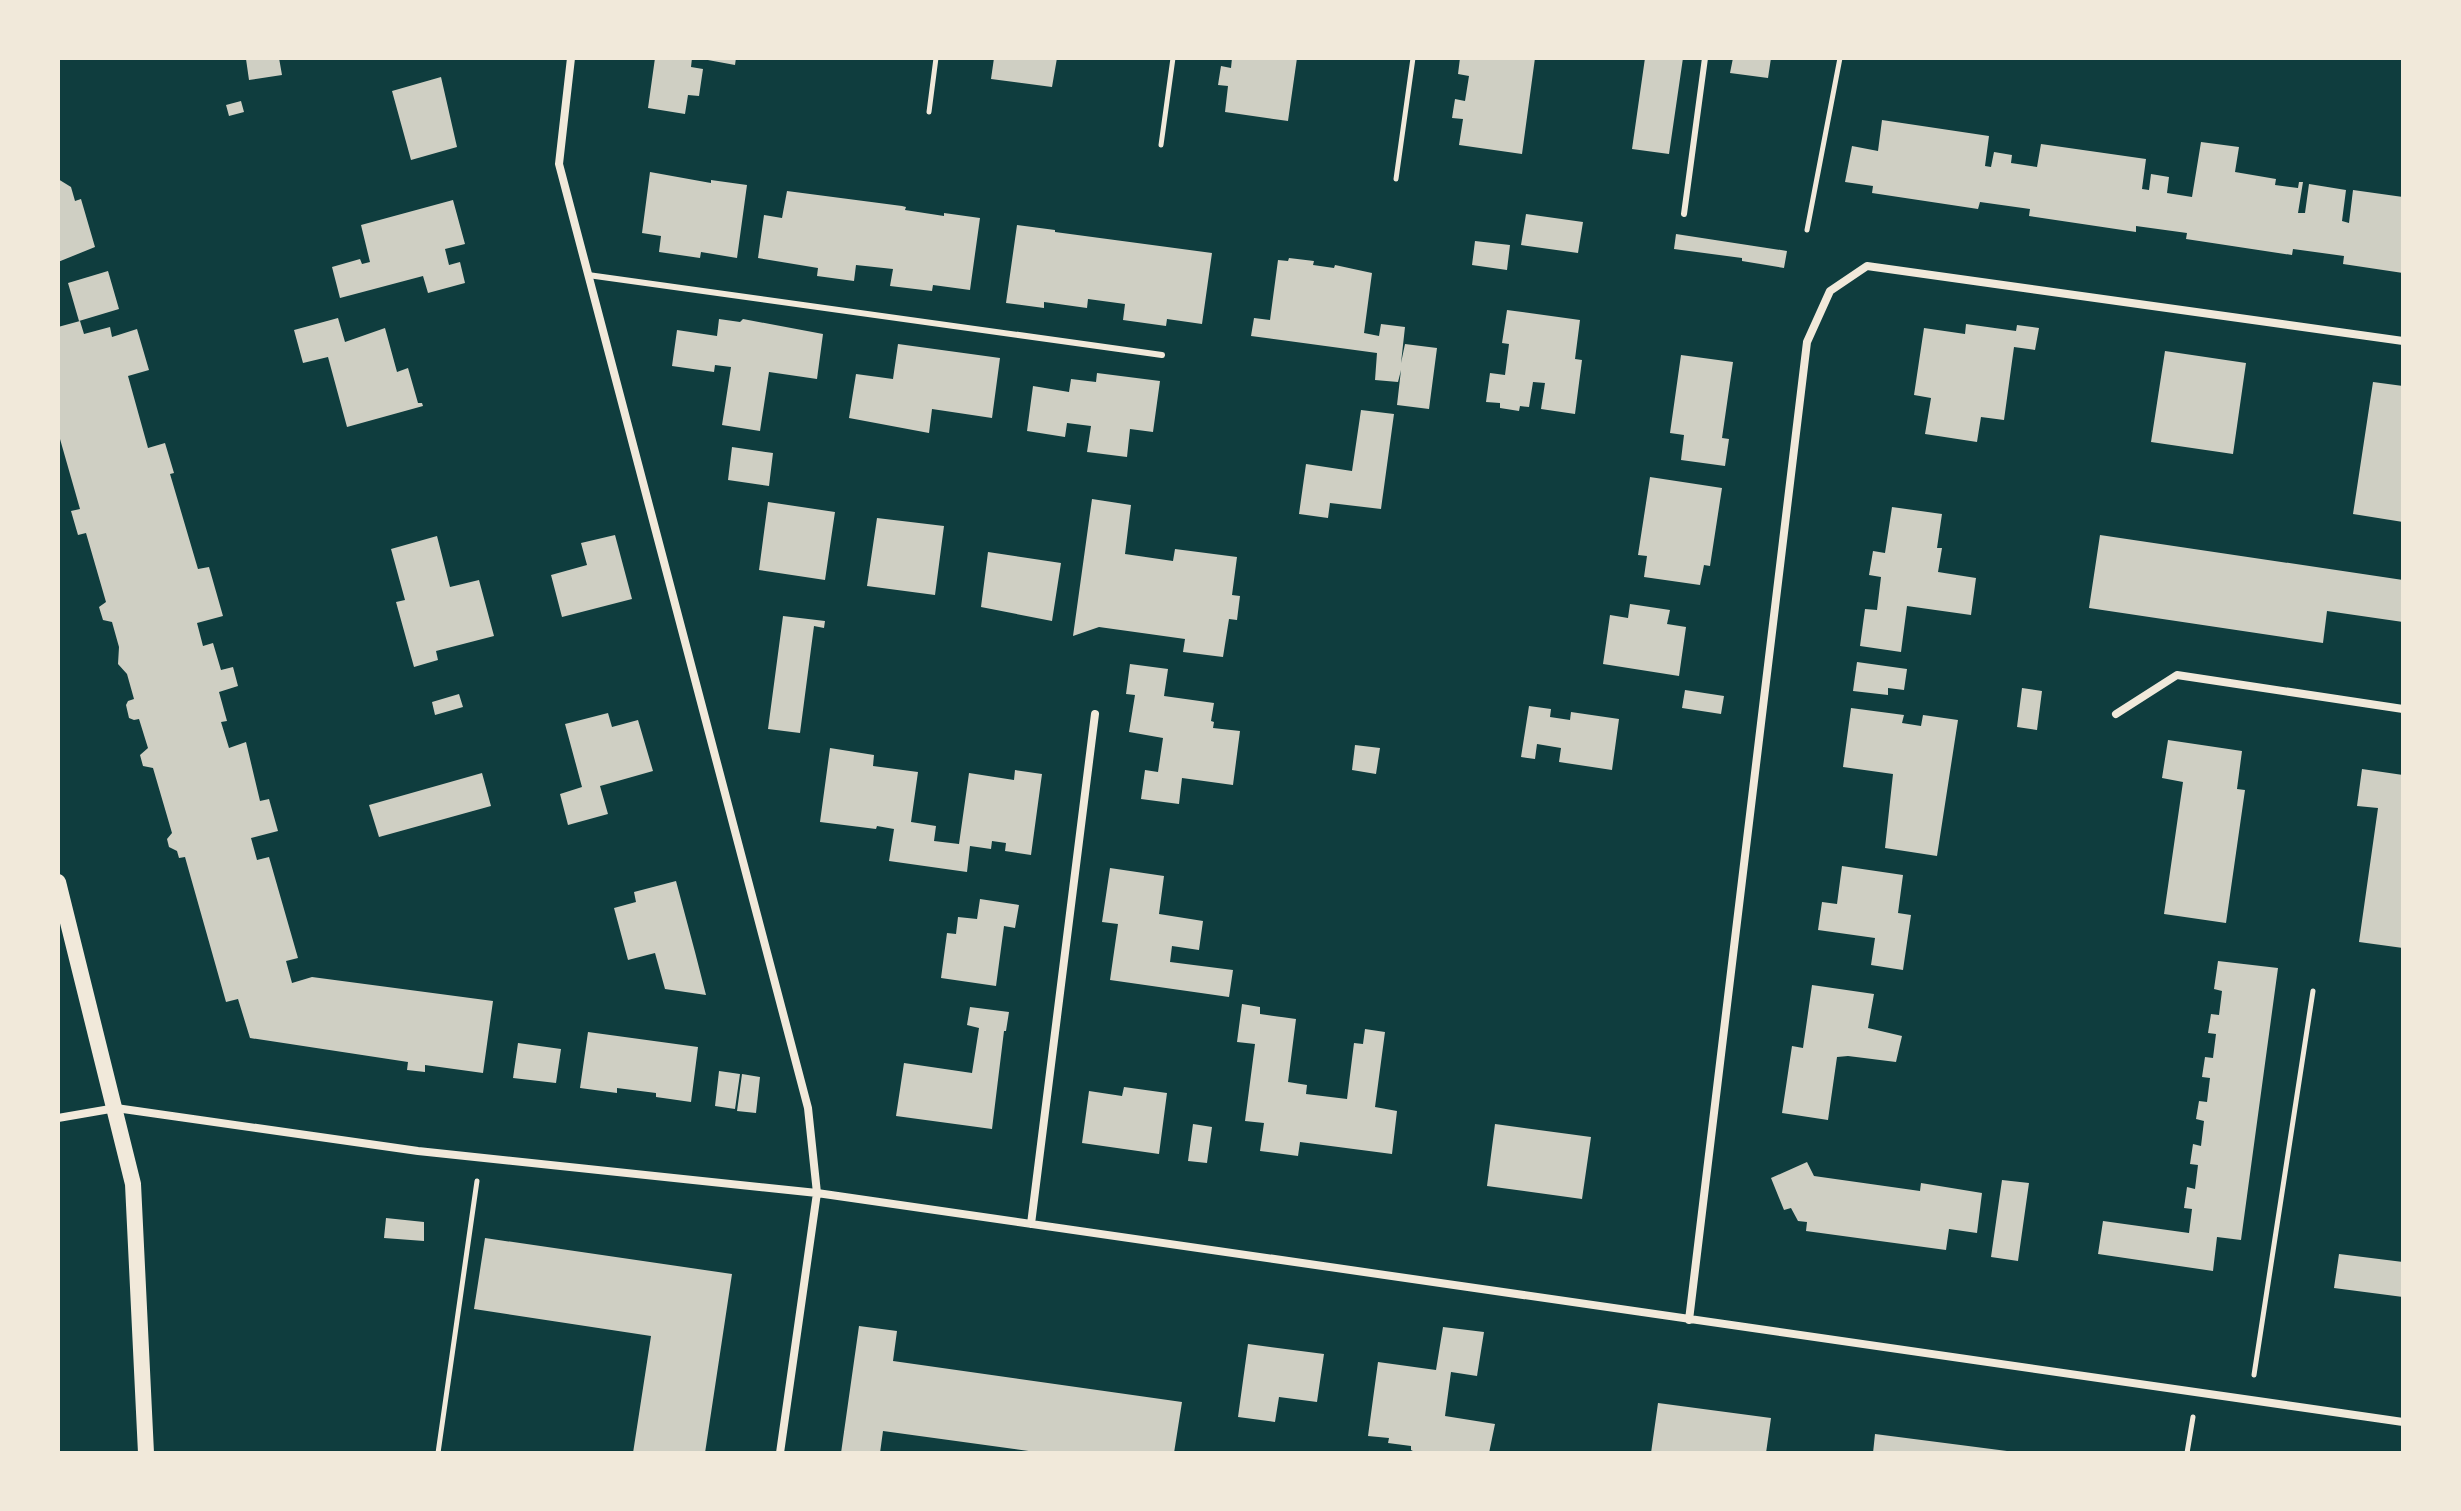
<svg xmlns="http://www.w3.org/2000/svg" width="2461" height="1511" viewBox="0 0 2461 1511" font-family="'Roboto Condensed',sans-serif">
  <rect width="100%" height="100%" fill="#0f3d3e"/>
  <path fill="#cfcfc3" d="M254 58H279L282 75 249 80 246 59Z
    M655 58H692L691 67 703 69 699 96 688 95 685 114 648 108Z
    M697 58H736L735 65Z
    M994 58H1057L1052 87 991 79Z
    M1232 58H1297L1288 121 1225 112 1228 86 1218 85 1221 66 1231 68Z
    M1460 58H1535L1522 154 1459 145 1463 119 1452 118 1455 99 1465 101 1469 76 1458 74Z
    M1645 58H1683L1669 154 1632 149Z
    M1733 58H1771L1768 78 1730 73Z
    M441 77 457 147 411 160 392 91Z
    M241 101 244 112 229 116 226 105Z
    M1882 120 1989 136 1985 166 1991 167 1994 152 2012 155 2011 163 2037 167 2041 144 2146 159 2142 189 2149 190 2151 174 2169 177 2167 193 2192 197 2201 142 2239 147 2235 172 2276 179 2275 185 2298 188 2299 182H2303L2298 213H2305L2309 184 2346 190 2342 221 2349 223 2353 190 2403 197V273L2343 264 2344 256 2293 249 2292 255 2186 239 2187 233 2136 226V232L2029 216 2030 209 1980 202 1978 209 1872 193 1873 186 1845 182 1852 146 1878 151Z
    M650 172 711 183V180L747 185 737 258 701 252 700 258 659 252 661 236 642 233Z
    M58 179 71 187 75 201 81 199 95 247 58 262Z
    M787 191 902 206 906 207 905 210 944 216V213L980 218 970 290 933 285 932 291 890 286 893 269 856 265 854 281 817 276 818 268 758 258 764 215 782 218Z
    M453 200 465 244 445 249 449 265 460 262 465 283 428 293 423 276 340 298 332 267 360 259 362 264 370 262 361 225Z
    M1526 214 1583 222 1578 253 1521 245Z
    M1017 225 1055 230V232L1212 253 1202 324 1167 319 1166 326 1123 320 1125 304 1088 299 1087 308 1044 302V308L1006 303Z
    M1676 234 1787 251 1784 268 1742 261V258L1674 249Z
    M1475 241 1510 245 1507 270 1472 265Z
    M1289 258 1314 261 1313 265 1334 268 1335 265 1372 273 1364 333 1379 336 1381 324 1405 327 1401 363 1405 344 1437 348 1429 409 1397 405 1401 370 1398 382 1375 380 1377 353 1251 336 1254 318 1270 320 1278 260 1288 261Z
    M108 271 119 309 79 321 68 283Z
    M1507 310 1580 320 1575 359 1582 360 1575 414 1541 409 1545 383 1533 382 1529 407 1520 406 1519 411 1500 408V403L1486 402 1490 373 1505 375 1509 344 1502 343Z
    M338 318 345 342 385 328 397 372 408 368 418 403H422L423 406 347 427 328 357 303 363 294 330Z
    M719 319 740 322 743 319 823 334 817 379 769 372 760 431 722 425 731 367 715 365 714 372 672 366 677 330 717 336Z
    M80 321 84 334 110 327 112 337 137 329 149 370 128 376 148 448 165 443 174 473 170 474 198 569 209 567 223 616 197 623 203 646 213 643 221 670 233 667 238 686 219 692 227 721 221 722 229 748 246 742 260 801 269 799 278 831 251 838 257 860 269 857 298 958 286 961 292 983 312 977 493 1001 483 1073 425 1065V1072L407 1070 408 1062 250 1038 238 999 226 1002 185 857 179 858 177 851 169 847 167 839 172 833 153 768 143 766 140 755 148 748 139 719 134 720 129 718 126 705 128 701 134 699 127 674 118 664 119 647 112 622 103 620 99 607 106 602 86 533 78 535 71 511 80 509 58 432V327Z
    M1966 324 2016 331 2017 325 2039 328 2035 350 2014 347 2004 420 1981 417 1977 442 1925 434 1931 398 1914 395 1924 328 1965 334Z
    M898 344 1000 358 992 418 932 409 929 433 849 418 856 374 893 379Z
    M2165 351 2246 363 2233 454 2151 442Z
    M1681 355 1733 362 1722 438 1729 439 1725 466 1681 460 1684 435 1670 433Z
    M1097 373 1160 381 1153 432 1130 429 1127 457 1087 452 1091 426 1067 423 1065 437 1027 431 1033 386 1069 392 1071 379 1096 382Z
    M2373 382 2403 386V522L2353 514Z
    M1361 410 1394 414 1381 509 1330 503 1328 518 1299 514 1306 464 1352 471Z
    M732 447 773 453 769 486 728 480Z
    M1650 477 1722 488 1710 566 1704 565 1700 585 1644 577 1647 556 1638 555Z
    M1092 499 1131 505 1125 554 1173 561 1175 549 1237 557 1232 595 1240 596 1237 620 1229 619 1223 657 1183 652 1185 639 1099 627 1073 636Z
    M768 502 835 512 825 580 759 570Z
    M1892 507 1942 514 1937 548H1942L1938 572 1976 578 1971 615 1907 606 1901 652 1860 646 1865 609 1877 610 1881 577 1869 575 1873 551 1885 553Z
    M877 518 944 526 935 595 867 586Z
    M615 535 632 599 562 617 551 575 587 565 581 543Z
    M2100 535 2403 580V622L2327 611 2323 643 2089 608Z
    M437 536 450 587 479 580 494 636 436 651 438 660 414 667 396 602 405 600 391 549Z
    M988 552 1061 563 1052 621 981 607Z
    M1630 604 1670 610 1667 624 1686 627 1679 676 1603 664 1610 615 1628 618Z
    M783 616 825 621 824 628 814 626 800 733 768 729Z
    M1857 662 1907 669 1904 690 1888 688V695L1853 691Z
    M1130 664 1168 669 1164 696 1214 703 1211 721 1214 722 1213 728 1240 731 1233 785 1182 778 1179 804 1141 799 1145 770 1158 772 1163 738 1129 732 1135 695 1126 694Z
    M2022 688 2042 691 2037 730 2017 727Z
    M1685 690 1724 696 1721 714 1682 708Z
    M459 694 463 707 435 715 432 702Z
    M1529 706 1551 709 1550 717 1570 720 1571 712 1619 719 1612 770 1559 762 1561 748 1537 744 1535 759 1521 757Z
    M1851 708 1904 715 1902 723 1921 726 1923 715 1958 720 1937 856 1885 848 1893 774 1843 767Z
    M608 713 612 727 638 720 653 771 600 786 608 814 568 825 560 794 582 787 565 724Z
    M2168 740 2242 751 2237 789 2245 790 2226 923 2164 914 2183 782 2162 778Z
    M1355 745 1380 748 1376 774 1352 770Z
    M830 748 874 755 873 766 918 772 911 822 936 826 934 841 959 844 969 773 1014 780 1015 770 1042 774 1031 855 1005 851 1006 843 992 841 991 849 970 846 967 872 889 861 894 829 877 826 876 829 820 822Z
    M2362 769 2403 775V948L2359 942 2378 808 2357 806Z
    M482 773 491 806 379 837 369 805Z
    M1842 866 1903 875 1898 913 1911 915 1903 970 1871 965 1875 938 1818 930 1822 902 1837 904Z
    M1110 868 1164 876 1159 914 1203 921 1199 950 1172 946 1170 962 1233 970 1229 997 1110 980 1118 924 1102 922Z
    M676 881 695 952 706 995 665 989 655 953 628 960 614 908 636 902 634 892Z
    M980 899 1019 905 1015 928 1004 926 996 986 941 978 947 933 956 934 958 917 977 919Z
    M2218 961 2278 968 2241 1240 2217 1237 2213 1271 2098 1254 2103 1221 2189 1233 2192 1209 2184 1208 2187 1187 2195 1189 2198 1165 2190 1164 2193 1144 2201 1146 2204 1121 2196 1119 2199 1101 2207 1102 2210 1078 2202 1077 2205 1057 2213 1058 2216 1034 2208 1033 2211 1014 2219 1015 2222 991 2214 989Z
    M1812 985 1874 994 1868 1028 1902 1036 1896 1062 1848 1056 1837 1057 1828 1120 1782 1113 1792 1046 1803 1048Z
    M1242 1004 1260 1007V1014L1296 1019 1288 1082 1307 1085 1306 1094 1347 1099 1354 1043 1363 1044 1365 1029 1385 1032 1375 1107 1397 1111 1392 1154 1300 1142 1298 1156 1260 1151 1264 1123 1245 1121 1255 1044 1237 1042Z
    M970 1007 1009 1012 1006 1031H1004L992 1129 896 1116 904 1063 972 1073 979 1028 967 1025Z
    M588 1032 698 1047 691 1102 656 1097V1093L617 1088V1093L580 1088Z
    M518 1043 561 1049 556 1083 513 1078Z
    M719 1071 740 1074 735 1109 715 1106Z
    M742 1074 760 1077 756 1113 737 1111Z
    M1124 1087 1167 1093 1159 1154 1082 1143 1089 1091 1122 1096Z
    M1193 1124 1212 1127 1207 1163 1188 1161Z
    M1495 1124 1591 1137 1582 1199 1487 1186Z
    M1807 1162 1814 1176 1920 1191 1921 1183 1982 1193 1977 1233 1949 1229 1946 1250 1806 1231 1807 1222 1798 1221 1791 1208 1784 1210 1771 1178Z
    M2002 1180 2029 1183 2018 1261 1991 1257Z
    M386 1218 424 1222V1241L384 1238Z
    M485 1238 732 1274 705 1453H633L651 1336 474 1309Z
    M2339 1254 2403 1262V1297L2334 1288Z
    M859 1326 897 1331 893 1361 1182 1402 1174 1453H1043L883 1431 880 1453H841Z
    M1443 1327 1484 1332 1477 1376 1451 1372 1445 1416 1495 1424 1489 1453H1417L1411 1450V1446L1388 1443 1389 1438 1368 1436 1378 1362 1436 1370Z
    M1248 1344 1324 1354 1317 1402 1279 1397 1275 1422 1238 1417Z
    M1658 1403 1771 1418 1766 1453H1651Z
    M1875 1434 2007 1451V1453H1873Z"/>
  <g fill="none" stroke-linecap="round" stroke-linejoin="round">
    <path stroke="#f1e9da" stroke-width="5" d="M929 112 936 58
      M1161 145 1173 58
      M1396 179 1413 58
      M1807 230 1840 58
      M2254 1375 2313 991
      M438 1453 477 1181
      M2187 1453 2193 1417"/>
    <path stroke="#f1e9da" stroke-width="6" d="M1684 214 1705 58
      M588 275 1162 355"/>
    <path stroke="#f1e9da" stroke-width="8" d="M571 58 559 164 808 1108 817 1193 780 1453
      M2116 714 2177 675 2403 709
      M58 1118 116 1108 418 1151 817 1193 2403 1422
      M1031 1224 1095 714
      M1689 1320 1807 342 1830 291 1867 266 2403 341"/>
    <path stroke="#f1e9da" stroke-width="16" d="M58 882 133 1184 146 1453"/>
  </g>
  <rect width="2461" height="1511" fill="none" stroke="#f1e9da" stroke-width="120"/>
</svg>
